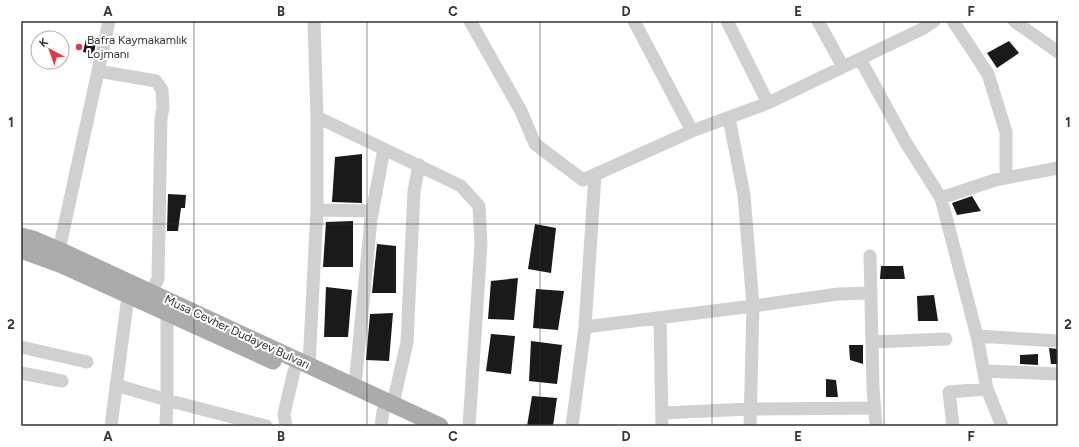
<svg xmlns="http://www.w3.org/2000/svg" width="1079" height="447" viewBox="0 0 1079 447" font-family="Figtree,sans-serif">
  <rect width="100%" height="100%" fill="#fff"/>
  <path fill="#1a1a1a" d="M86 39 96 41 94 54 83 52Z
    M1009 41 1019 53 997 68 987 53Z
    M362 154V203L332 202 335 157Z
    M168 194 186 195 185 208H181L178 231H167Z
    M972 196 981 211 957 215 952 203Z
    M353 221V267H323L326 222Z
    M535 224 556 228 551 273 528 269Z
    M377 244 396 246V293H372Z
    M881 266H903L905 279H880Z
    M518 278 514 320 488 319 491 281Z
    M326 287 352 290 348 337H324Z
    M536 289 564 291 558 330 533 328Z
    M934 295 938 321H918L917 296Z
    M393 313 389 361 366 360 370 314Z
    M491 334 515 336 511 374 486 371Z
    M531 341 562 345 557 384 529 381Z
    M849 345H863V364L850 360Z
    M1049 348 1058 349V364H1051Z
    M1038 354V365L1020 364V355Z
    M826 379 836 380 838 397H826Z
    M532 396 557 398 553 426H527Z"/>
  <g fill="none" stroke-linecap="round" stroke-linejoin="round">
    <path stroke="#d0d0d0" stroke-width="13" d="M470 21 521 111 535 144 583 180 692 131 768 103 922 29 934 21
      M634 21 692 131
      M727 21 768 103
      M818 21 843 67
      M953 21 988 74 1006 132V178
      M1014 21 1058 52
      M860 59 906 143 941 198 977 336 987 389 1002 426
      M98 71 156 81 162 90 163 108 161 118 158 279 151 292
      M317 117 461 186 479 206 481 244 469 426
      M729 118 744 195 753 306 750 426
      M941 198 995 180 1058 168
      M317 210 373 211
      M59 250 109 21
      M870 256 873 388 876 426
      M660 318 662 426
      M585 327 753 306 838 294 871 293
      M977 336 1058 341
      M872 342 946 339
      M21 347 87 362
      M309 365 317 210V117L314 21
      M984 371 1058 374
      M21 373 62 381
      M116 385 167 400 266 426
      M355 386 371 219 384 149
      M393 404 407 342 414 191 419 165
      M662 413 750 409 874 408
      M111 426 128 296
      M166 426 167 400V313
      M286 426 284 414 294 371
      M381 426 383 411
      M572 426 585 327 595 175
      M953 426 949 392 987 389"/>
    <path stroke="#ababab" stroke-width="17" d="M21 236 33 239 59 250 440 426
      M21 250 62 265 273 361"/>
  </g>
  <path fill="none" stroke="#333" stroke-width="1" stroke-opacity="0.55" d="M194 21V426M367 21V426M540 21V426M712 21V426M884 21V426M21 224H1058"/>
  <circle fill="#e63946" stroke="#fff" stroke-width="1.5" cx="79" cy="47" r="4"/>
  <g text-anchor="middle" dominant-baseline="central" stroke-width="4" stroke-linejoin="round" paint-order="stroke">
    <g font-size="12" fill="#333" stroke="#fff" text-anchor="start">
      <text x="87" y="40">Bafra Kaymakamlık<tspan x="87" dy="14">Lojmanı</tspan></text>
    </g>
    <g font-size="12" fill="#333" stroke="#fff">
      <text transform="translate(237 332) rotate(25)">Musa Cevher Dudayev Bulvarı</text>
    </g>
  </g>
  <rect width="1079" height="447" fill="none" stroke="#ffffff" stroke-width="44"/>
  <g transform="translate(50 50) rotate(319)"><circle r="19" fill="#ffffff" stroke="#adadad"/>
  <path d="M0-3L7 15L0 10L-7 15Z" fill="#e63946"/>
  <text y="-6" font-size="11" font-weight="bold" text-anchor="middle" fill="#333333">K</text>
  </g>
  <rect x="22" y="22" width="1035" height="403" fill="none" stroke="#333" stroke-width="1.5"/>
  <g font-size="13" text-anchor="middle" font-weight="bold" fill="#333">
    <text x="108" y="16">A</text>
    <text x="281" y="16">B</text>
    <text x="453" y="16">C</text>
    <text x="626" y="16">D</text>
    <text x="798" y="16">E</text>
    <text x="971" y="16">F</text>
    <text x="11" y="127">1</text>
    <text x="1068" y="127">1</text>
    <text x="11" y="329">2</text>
    <text x="1068" y="329">2</text>
    <text x="108" y="441">A</text>
    <text x="281" y="441">B</text>
    <text x="453" y="441">C</text>
    <text x="626" y="441">D</text>
    <text x="798" y="441">E</text>
    <text x="971" y="441">F</text>
  </g>
</svg>
